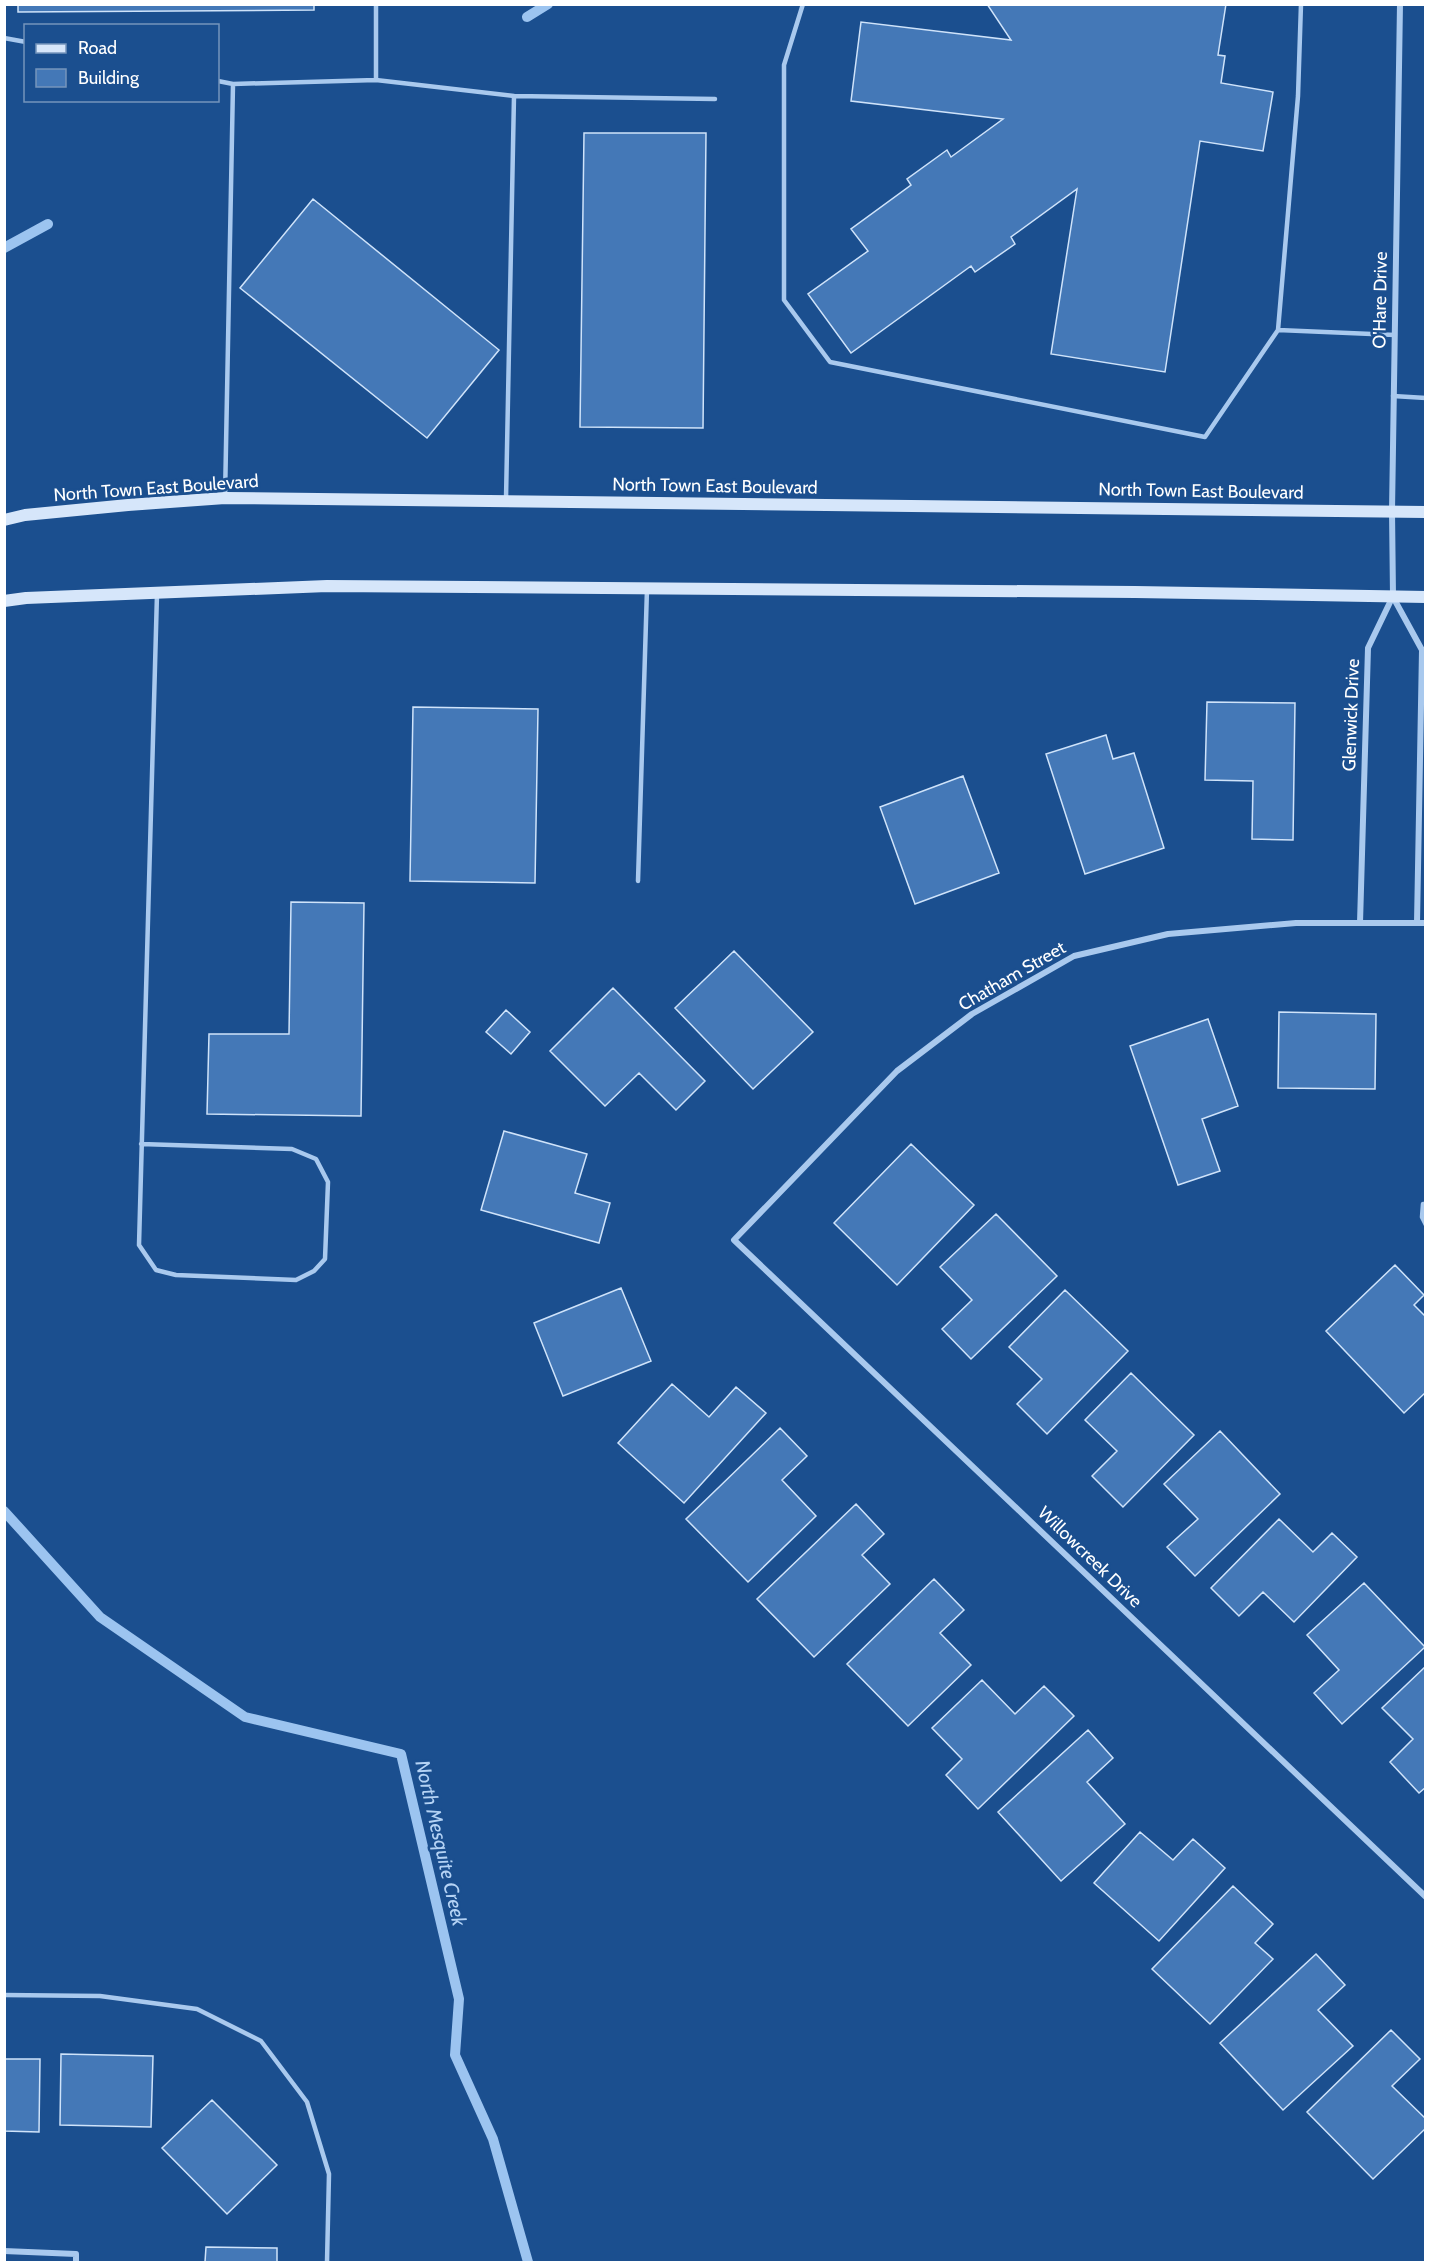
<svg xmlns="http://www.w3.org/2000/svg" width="1430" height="2267" viewBox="0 0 1430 2267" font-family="Cabin,sans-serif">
  <rect width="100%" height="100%" fill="#1b4f8f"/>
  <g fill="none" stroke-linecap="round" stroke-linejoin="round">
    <path stroke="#9cc4f0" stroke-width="10" d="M527 17 548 4
      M4 248 48 224
      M4 1511 100 1617 245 1717 401 1754 459 1999 455 2055 493 2139 528 2262"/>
  </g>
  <path fill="#4478b7" stroke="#cfe3fa" stroke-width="1.5" d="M18 4H314V10L18 12Z
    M987 4H1226L1218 55 1225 56 1221 83 1273 92 1263 151 1200 141 1165 372 1051 354 1077 189 1011 237 1015 244 975 272 971 266 851 353 808 294 868 251 851 229 911 185 907 179 947 150 951 157 1003 119 851 101 861 22 1011 40Z
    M584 133H706L703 428 580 427Z
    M313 199 499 350 427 438 240 288Z
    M1207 702 1295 703 1293 840 1252 839 1253 781 1205 780Z
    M413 707 538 709 535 883 410 881Z
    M1106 735 1113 759 1134 753 1164 848 1085 874 1046 754Z
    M963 776 999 873 915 904 880 807Z
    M291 902 364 903 361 1116 207 1114 209 1034H289Z
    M734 951 813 1032 753 1089 675 1008Z
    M613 988 705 1081 676 1110 639 1073 605 1106 550 1051Z
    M506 1010 530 1032 511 1054 486 1032Z
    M1279 1012 1376 1014 1375 1089 1278 1088Z
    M1208 1019 1238 1106 1202 1119 1220 1171 1178 1185 1130 1046Z
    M504 1131 587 1154 575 1193 610 1203 599 1243 481 1210Z
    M911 1144 974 1205 897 1285 834 1223Z
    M996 1214 1057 1276 971 1359 942 1329 972 1300 940 1267Z
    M1395 1265 1424 1295 1414 1305 1426 1317V1392L1404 1413 1326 1331Z
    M621 1288 651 1361 563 1396 534 1323Z
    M1065 1290 1128 1351 1047 1434 1017 1404 1042 1379 1009 1347Z
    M1131 1373 1194 1435 1123 1507 1092 1476 1117 1451 1085 1420Z
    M672 1384 709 1417 736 1387 766 1413 684 1503 618 1443Z
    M780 1428 807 1456 782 1480 816 1516 748 1582 686 1519Z
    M1220 1431 1280 1494 1195 1576 1167 1547 1198 1519 1164 1484Z
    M856 1504 884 1534 862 1555 890 1584 814 1657 757 1599Z
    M1279 1519 1313 1552 1332 1533 1357 1557 1294 1622 1263 1592 1239 1616 1211 1588Z
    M934 1579 964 1610 940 1633 971 1665 908 1726 847 1664Z
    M1364 1583 1425 1647 1342 1724 1314 1693 1339 1670 1307 1635Z
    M1426 1666V1787L1419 1793 1390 1762 1413 1739 1382 1708Z
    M982 1680 1015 1714 1044 1686 1074 1716 978 1809 946 1775 962 1759 932 1728Z
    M1088 1730 1113 1758 1087 1782 1125 1824 1061 1881 998 1812Z
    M1140 1832 1173 1860 1193 1839 1225 1868 1159 1941 1094 1883Z
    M1233 1886 1273 1924 1255 1943 1273 1959 1210 2024 1152 1969Z
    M1316 1954 1345 1985 1318 2010 1353 2046 1283 2110 1220 2043Z
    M1391 2030 1420 2059 1392 2086 1426 2119V2128L1373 2179 1307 2112Z
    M61 2054 153 2056 151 2127 60 2125Z
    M4 2059H40L39 2132 4 2131Z
    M212 2100 277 2165 227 2214 162 2148Z
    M206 2247 277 2248V2262H205Z"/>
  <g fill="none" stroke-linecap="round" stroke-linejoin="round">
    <path stroke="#a9c9ee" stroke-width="4.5" d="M376 4V80L514 96 506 499
      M803 4 784 65V300L830 362 1205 437 1278 330 1395 335
      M4 38 26 42
      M218 81 233 84 225 498
      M233 84 376 80
      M514 96 715 99
      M1278 330 1298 96 1301 4
      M1393 396 1426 398
      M638 881 647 589
      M141 1144 292 1149 316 1159 328 1182 325 1259 314 1271 296 1280 176 1275 156 1270 139 1245 157 594
      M1426 1204H1423L1422 1217 1426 1225
      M4 1995 100 1996 197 2009 261 2041 307 2102 329 2174 327 2262"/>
    <path stroke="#a9c9ee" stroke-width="6" d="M1393 597 1422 650 1417 923
      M1360 923 1368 648 1393 596 1392 511 1400 4
      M1426 923H1296L1168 934 1074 956 972 1014 897 1071 734 1240 1426 1897
      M4 2251 76 2254V2262"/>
    <path stroke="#d6e6fa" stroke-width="12" d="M4 520 25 515 128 505 225 498 1426 512
      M4 601 26 598 327 586 1135 592 1426 597"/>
  </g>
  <g text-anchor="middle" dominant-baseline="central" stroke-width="5" stroke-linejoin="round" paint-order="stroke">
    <g font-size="18" fill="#fff" stroke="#1b4f8f">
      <text transform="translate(1380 300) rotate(-89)">O'Hare Drive</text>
      <text transform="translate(715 486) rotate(1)">North Town East Boulevard</text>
      <text transform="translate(156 488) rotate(-4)">North Town East Boulevard</text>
      <text transform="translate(1201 491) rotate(1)">North Town East Boulevard</text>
      <text transform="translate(1351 715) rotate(-88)">Glenwick Drive</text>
      <text transform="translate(1012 976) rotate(-30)">Chatham Street</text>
      <text transform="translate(1090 1557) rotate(44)">Willowcreek Drive</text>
    </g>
    <g font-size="20" font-style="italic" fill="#b5d3f5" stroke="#1b4f8f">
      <text transform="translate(441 1843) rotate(77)">North Mesquite Creek</text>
    </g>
  </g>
  <rect width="1430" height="2267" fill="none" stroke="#ffffff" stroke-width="12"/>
  <rect x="24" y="24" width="195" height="78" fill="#1b4f8f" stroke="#7695bc" stroke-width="1.5"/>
  <rect x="36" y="44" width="30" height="9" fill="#d6e6fa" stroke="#7695bc" stroke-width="1.5"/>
  <text x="78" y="54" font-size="18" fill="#ffffff">Road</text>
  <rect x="36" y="69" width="30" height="18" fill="#4478b7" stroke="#7695bc" stroke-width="1.5"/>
  <text x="78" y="84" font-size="18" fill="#ffffff">Building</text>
</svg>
